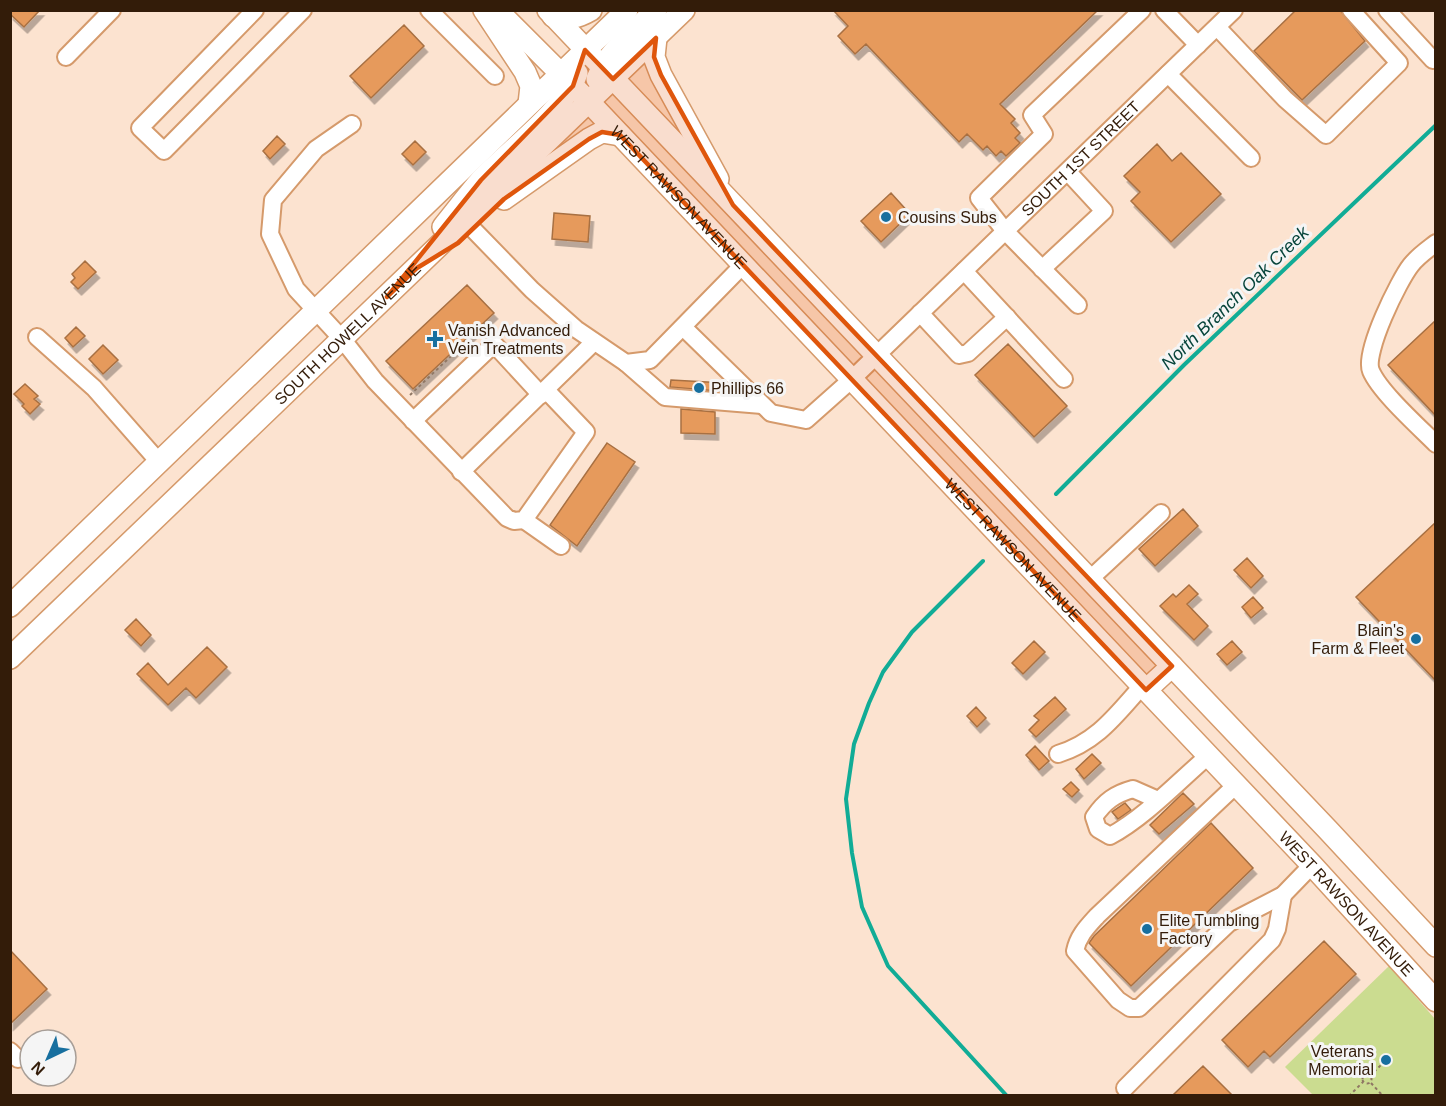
<svg xmlns="http://www.w3.org/2000/svg" width="1446" height="1106" viewBox="0 0 1446 1106" font-family="Helvetica,sans-serif">
  <defs>
    <filter id="shadow"><feDropShadow dx="3.5" dy="6" stdDeviation="0" flood-color="#0004"/></filter>
  </defs>
  <rect width="100%" height="100%" fill="#fce3d0"/>
  <path fill="#cbdc90" d="M1389 966 1435 1019V1095H1313L1285 1067Z"/>
  <g fill="none" stroke-linecap="round" stroke-linejoin="round">
    <path stroke="#11ac96" stroke-width="4" d="M1056 494 1184 365 1436 125
      M983 561 912 632 883 672 869 703 854 744 846 799 852 853 862 907 888 966 1007 1096"/>
  </g>
  <path fill="#e69a5c" stroke="#a87042" stroke-width="1.5" filter="url(#shadow)" d="M10 10H40L24 27 10 14Z
    M833 10H1098L1000 104 1015 119 1011 123 1020 133 1015 138 1020 143 1006 156 1001 151 996 156 987 146 983 150 967 134 959 142 866 44 855 54 838 36 848 26Z
    M1296 10H1340L1365 41 1302 100 1254 51Z
    M404 25 424 46 371 98 350 76Z
    M277 136 285 144 270 159 263 151Z
    M415 141 426 152 413 165 402 154Z
    M1157 144 1172 161 1181 153 1221 194 1171 242 1131 201 1140 192 1124 176Z
    M891 193 910 214 881 242 861 221Z
    M554 213 590 216 588 242 552 239Z
    M85 261 96 272 78 289 71 282 75 278 72 274Z
    M467 285 494 313 413 389 386 361Z
    M1436 320V416L1388 365Z
    M76 327 85 336 73 347 65 338Z
    M1008 344 1067 406 1034 437 975 375Z
    M103 345 118 360 103 374 89 359Z
    M671 380 725 383 728 386V392L670 387Z
    M25 384 38 396 34 399 40 404 30 414 22 406 24 404 14 394Z
    M681 409 715 412V434L681 433Z
    M607 443 635 462 577 546 550 525Z
    M1183 509 1198 526 1155 566 1139 549Z
    M1436 522V681L1356 597Z
    M1247 558 1263 576 1251 588 1234 570Z
    M1189 585 1198 594 1187 604 1208 626 1194 640 1160 606 1173 594 1176 597Z
    M1253 597 1263 608 1251 618 1242 607Z
    M136 619 151 635 141 646 125 630Z
    M1034 641 1045 652 1023 674 1012 663Z
    M1232 641 1242 652 1227 665 1217 654Z
    M207 647 227 667 196 698 186 688 168 705 137 674 148 663 168 685Z
    M1055 697 1066 709 1036 737 1029 730 1039 720 1034 716Z
    M976 707 986 718 977 727 967 716Z
    M1035 746 1049 761 1039 770 1026 755Z
    M1092 754 1101 763 1084 779 1076 769Z
    M1071 782 1079 790 1072 797 1063 789Z
    M1183 793 1194 804 1159 834 1150 825Z
    M1125 803 1131 810 1118 819 1112 812Z
    M1211 823 1253 868 1131 986 1089 943 1094 936Z
    M1324 941 1356 974 1270 1057 1264 1051 1248 1067 1222 1040Z
    M10 950 47 989 10 1024Z
    M1203 1066 1232 1095H1173Z"/>
  <g fill="none" stroke-linecap="round" stroke-linejoin="round">
    <defs>
      <g id="minor">
        <path d="M255 10 140 128 164 151 303 10"/>
        <path d="M429 10 495 76"/>
        <path d="M1164 10 1198 45"/>
        <path d="M1387 10 1433 60 1436 57"/>
        <path d="M1217 27 1285 99 1326 135 1399 63 1351 10"/>
        <path d="M66 57 112 10"/>
        <path d="M1168 74 1251 158"/>
        <path d="M352 124 316 149 273 200 270 234 296 289 343 340 375 381 507 518 514 521 524 520 586 432 546 390"/>
        <path d="M465 221 532 290 576 329 626 363 650 360 743 265"/>
        <path d="M1436 243C1427 250 1418 256 1411 265 1399 280 1363 353 1371 371 1380 392 1418 426 1436 444"/>
        <path d="M1042 269 1104 211 1068 172"/>
        <path d="M964 271 1064 379"/>
        <path d="M1078 305 1005 231 979 198 1044 134 1032 115 1142 10"/>
        <path d="M920 313 959 355 968 353 1007 317"/>
        <path id="s1" d="M683 327 771 413 806 420 851 380 1234 10"/>
        <path d="M37 337 94 388 159 462"/>
        <path d="M626 363 665 397 762 405"/>
        <path d="M413 421 494 344 541 395"/>
        <path d="M461 472 594 342"/>
        <path d="M524 520 561 546"/>
        <path d="M1090 579 1161 513"/>
        <path d="M1058 754C1097 742 1116 715 1142 686"/>
        <path d="M1236 785 1097 916C1087 927 1078 936 1075 951L1118 1000 1130 1008H1139L1229 923 1283 895 1312 865"/>
        <path d="M1158 800 1133 789C1115 794 1105 801 1094 817L1098 829 1110 836C1144 818 1179 781 1208 756"/>
        <path d="M10 1051 18 1059"/>
        <path d="M1125 1088 1272 940 1277 929 1283 895"/>
      </g>
      <g id="major">
        <path d="M484 10 525 72 531 86 529 104"/>
        <path id="s2" d="M497 10 589 102 1312 865 1436 1001"/>
        <path d="M548 10 1328 830 1436 946"/>
        <path d="M553 16C569 20 577 18 591 10"/>
        <path d="M656 38 654 57 661 75 718 179"/>
        <path d="M597 79C607 52 635 31 656 10"/>
        <path d="M504 199 589 139 602 132 620 135"/>
        <path d="M443 227C456 211 468 195 481 180 510 149 564 112 577 73"/>
        <path d="M10 606 627 10"/>
        <path id="s3" d="M10 658 684 10"/>
        <path d="M1146 690 1172 666"/>
      </g>
    </defs>
    <use href="#minor" stroke="#d59a6b" stroke-width="20"/>
    <use href="#major" stroke="#d59a6b" stroke-width="24"/>
    <path stroke="#8f7764" stroke-width="2" stroke-dasharray="3 3" stroke-linecap="butt" d="M410 395 485 324 490 330
      M1381.5 1060a4.5 4.5 0 1 1 9 0a4.5 4.5 0 1 1-9 0Z
      M1362.5 1079a4.5 4.5 0 1 1 9 0a4.5 4.5 0 1 1-9 0Z
      M1370 1076 1383 1063
      M1371 1083 1383 1096
      M1349 1096 1363 1082"/>
    <use href="#minor" stroke="#fff" stroke-width="16"/>
    <use href="#major" stroke="#fff" stroke-width="21"/>
  </g>
  <path fill="#df560c" fill-opacity="0.2" stroke="#df560c" stroke-width="4.5" stroke-linejoin="round" d="M656 38 654 57 661 75 733 205 1172 666 1146 690 620 135 602 132 589 139 504 199 458 243 417 268 387 297 481 180 573 86 585 50 613 79Z"/>
  <g fill="#176f9f" stroke="#f5f5f5" stroke-width="2">
    <circle cx="886" cy="217" r="6"/>
    <path d="M432 330h6v6h6v6h-6v6h-6v-6h-6v-6h6z"/>
    <circle cx="699" cy="388" r="6"/>
    <circle cx="1416" cy="639" r="6"/>
    <circle cx="1147" cy="929" r="6"/>
    <circle cx="1386" cy="1060" r="6"/>
  </g>
  <g text-anchor="middle" dominant-baseline="central" stroke-width="6" stroke-linejoin="round" paint-order="stroke">
    <g font-size="16" fill="#331c09" stroke="#f5f5f5">
      <text stroke="none"><textPath href="#s1" startOffset="538">SOUTH 1ST STREET</textPath></text>
      <text stroke="none"><textPath href="#s2" startOffset="261">WEST RAWSON AVENUE</textPath></text>
      <text stroke="none"><textPath href="#s3" startOffset="468">SOUTH HOWELL AVENUE</textPath></text>
      <text stroke="none"><textPath href="#s2" startOffset="747">WEST RAWSON AVENUE</textPath></text>
      <text stroke="none"><textPath href="#s2" startOffset="1233">WEST RAWSON AVENUE</textPath></text>
    </g>
    <g font-size="16" fill="#331c09" stroke="#f5f5f5" text-anchor="start">
      <text x="898" y="217">Cousins Subs</text>
      <text x="448" y="330">Vanish Advanced<tspan x="448" dy="18">Vein Treatments</tspan></text>
      <text x="711" y="388">Phillips 66</text>
      <text x="1404" y="630" text-anchor="end">Blain's<tspan x="1404" dy="18">Farm &amp; Fleet</tspan></text>
      <text x="1159" y="920">Elite Tumbling<tspan x="1159" dy="18">Factory</tspan></text>
      <text x="1374" y="1051" text-anchor="end">Veterans<tspan x="1374" dy="18">Memorial</tspan></text>
    </g>
    <g font-size="18" font-style="italic" fill="#08453b" stroke="#f5f5f5">
      <text transform="translate(1235 298) rotate(-44)">North Branch Oak Creek</text>
    </g>
  </g>
  <rect width="1446" height="1106" fill="none" stroke="#331c09" stroke-width="24"/>
  <g transform="translate(48 1058) rotate(224)"><circle r="28" fill="#f5f5f5" stroke="#a79e97" stroke-width="1.5"/>
  <path d="M0-4.5L10 22L0 15L-10 22Z" fill="#176f9f"/>
  <text y="-9" font-size="16" font-weight="bold" text-anchor="middle" fill="#331c09">N</text>
  </g>
</svg>
